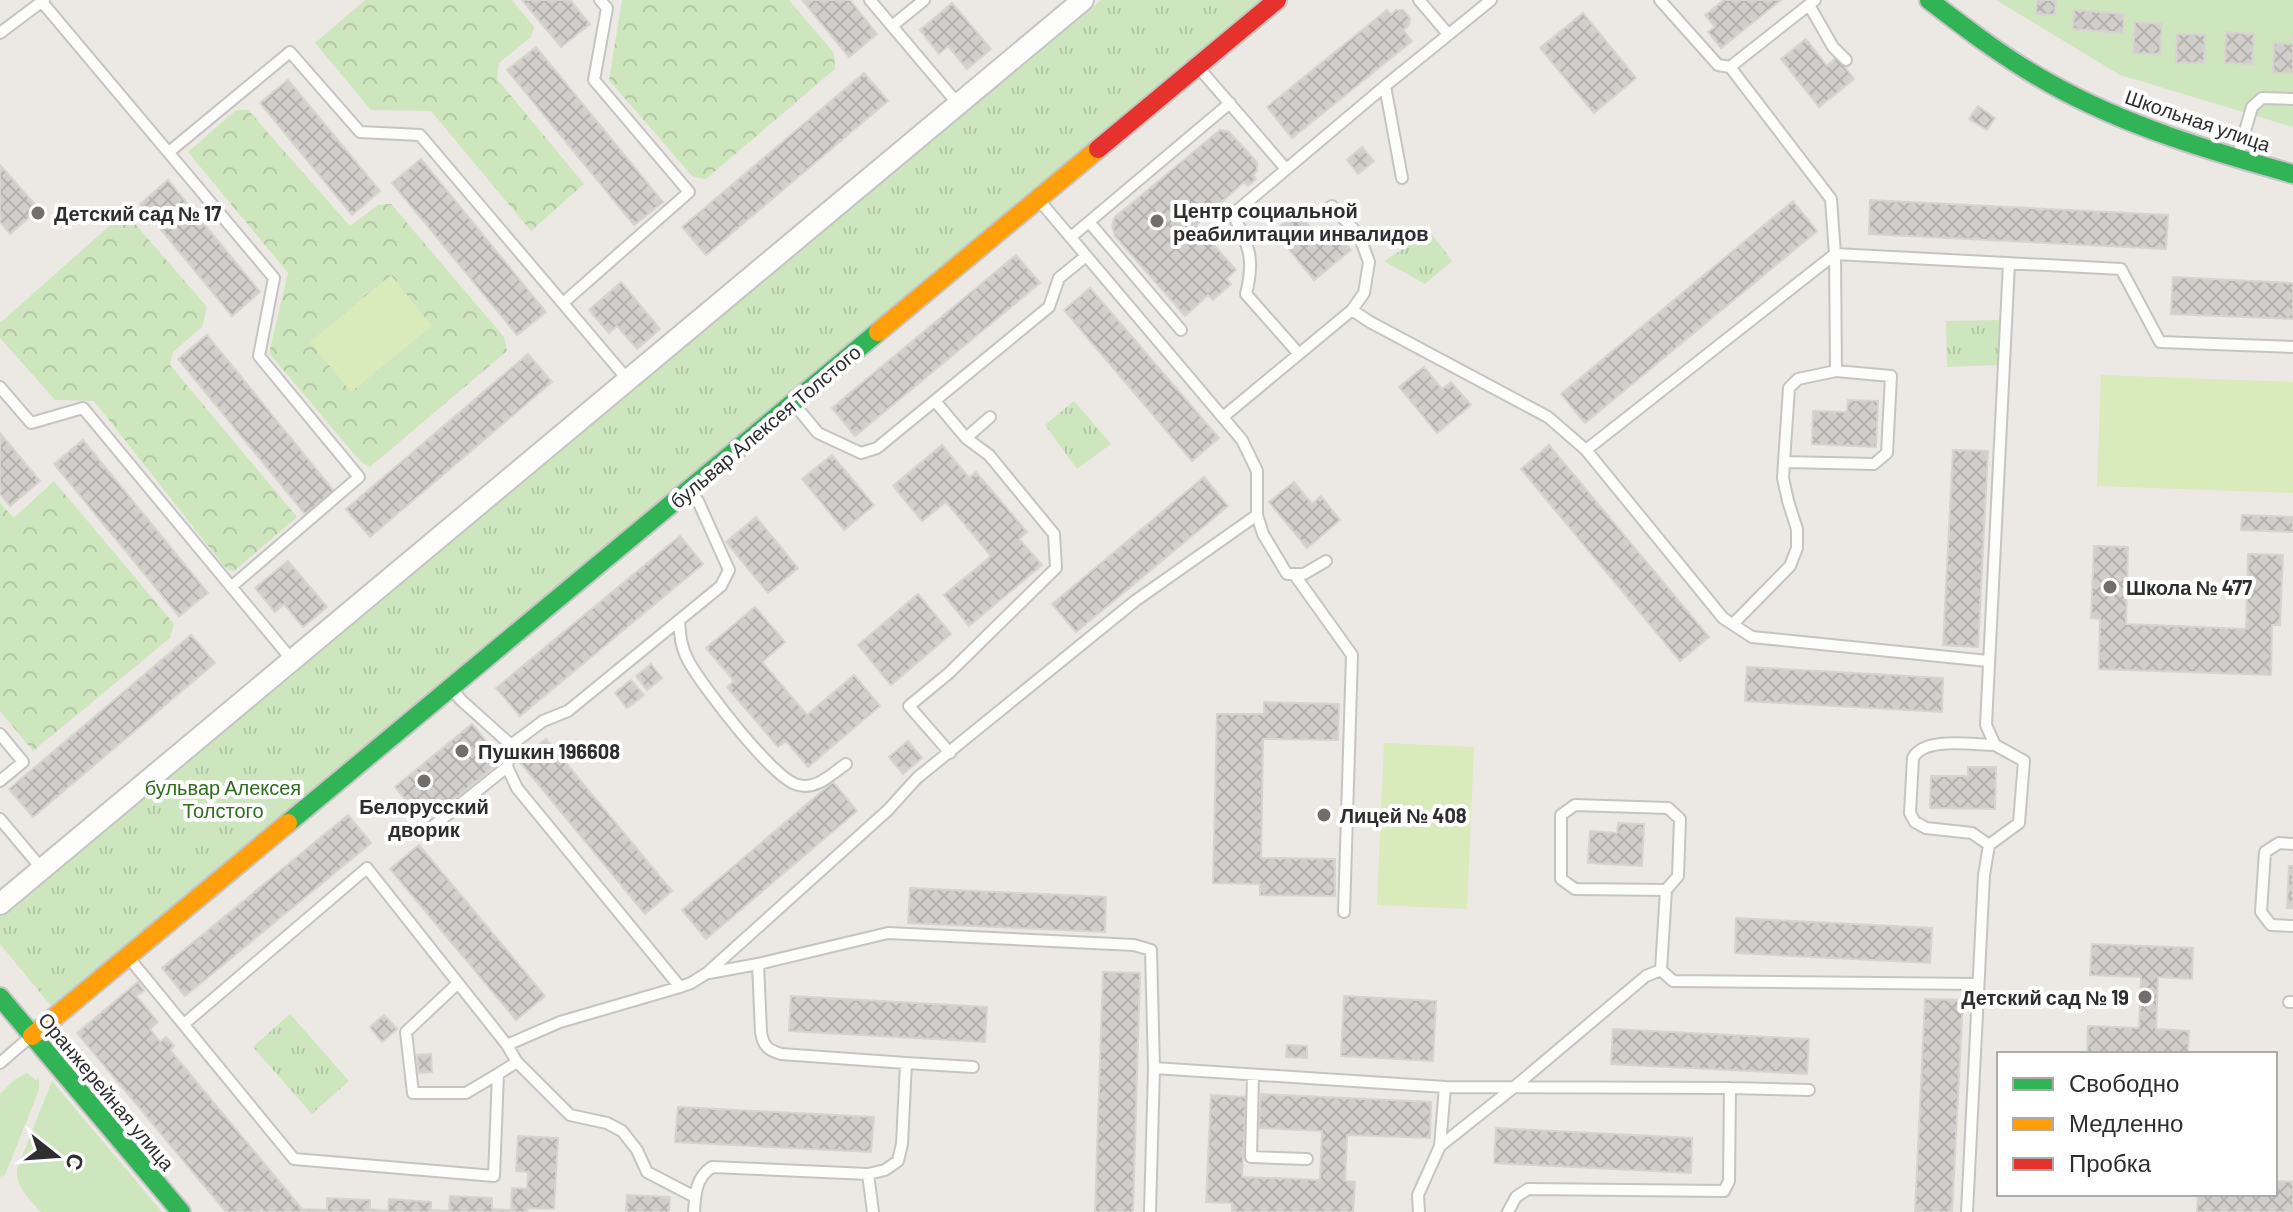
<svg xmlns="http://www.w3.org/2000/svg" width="2293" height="1212" viewBox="0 0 2293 1212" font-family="Barlow,sans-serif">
  <defs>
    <pattern id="forest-crowns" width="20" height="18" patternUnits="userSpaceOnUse" patternTransform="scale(2)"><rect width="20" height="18" fill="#cee6be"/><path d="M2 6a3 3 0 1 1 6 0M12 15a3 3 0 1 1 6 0" fill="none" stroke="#b1c6a4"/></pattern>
    <pattern id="park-tufts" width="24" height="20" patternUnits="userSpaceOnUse" patternTransform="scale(2)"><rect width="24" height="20" fill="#cee6be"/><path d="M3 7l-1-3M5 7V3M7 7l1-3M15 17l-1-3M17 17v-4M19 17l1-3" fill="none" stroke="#b1c6a4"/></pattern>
    <pattern id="building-cross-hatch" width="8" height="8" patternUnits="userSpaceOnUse" patternTransform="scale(2)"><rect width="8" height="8" fill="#d1cecb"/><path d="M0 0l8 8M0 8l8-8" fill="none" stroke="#b4b1af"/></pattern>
  </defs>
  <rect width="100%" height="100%" fill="#ece8e4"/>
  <path fill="#cee6be" d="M1996 0H2293V127L2120 75Z
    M27 1073 36 1080 39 1078V1090L5 1175 0 1177V1094L14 1080Z
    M52 1081 162 1212H41C30 1199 15 1187 17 1169Z"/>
  <path fill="url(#forest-crowns)" d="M365 0H512L534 27 531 37 499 63 497 79 584 184 531 231 431 111 371 110 315 43Z
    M622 0H789L834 53 835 69 706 179 693 177 609 80Z
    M236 110H248L350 226 378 205 391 204 504 337 507 351 370 467 360 461 269 353 288 273 188 152Z
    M125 212 207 307 202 327 173 352 170 365 297 517 233 572 224 566 94 401 55 400 0 338V323Z
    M54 481 174 624 170 638 33 751 0 711V503L14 518Z"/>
  <path fill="url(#park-tufts)" d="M1101 0H1262L52 1007 0 944V917Z
    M1430 232 1452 261 1425 284 1384 261Z
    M1999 320 2000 365 1947 367 1946 321Z
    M1074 401 1111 444 1077 469 1045 425Z
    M290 1014 349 1081 312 1114 253 1047Z"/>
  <path fill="#d9eabb" d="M391 275 432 326 351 392 310 342Z
    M2101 375 2293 382V493L2097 486Z
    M1384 743 1474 747 1467 909 1377 905Z"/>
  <path fill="url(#building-cross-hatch)" stroke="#d7d4d0" stroke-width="2" d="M522 0H570L590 24 561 47Z
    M802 0H850L877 34 849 57Z
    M1724 0H1781L1721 48 1708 32 1715 27 1705 15Z
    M2037 0H2056L2055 15 2036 14Z
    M952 3 991 49 967 69 948 46 939 54 920 30Z
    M1387 10 1391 15 1396 10H1403L1410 18 1409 25 1403 30 1412 41 1292 138 1267 107Z
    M2074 10 2124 14 2123 33 2073 29Z
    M1583 13 1636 78 1594 113 1540 48Z
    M2135 22 2162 24 2160 54 2133 53Z
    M2226 32 2254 34 2252 64 2225 63Z
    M2177 34 2205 35 2204 63H2176Z
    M2293 34V73H2273L2274 43 2293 44Z
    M1806 39 1827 66 1837 57 1854 79 1819 107 1781 59Z
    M536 47 663 202 634 225 507 70Z
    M864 73 888 101 706 255 682 227Z
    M288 80 380 191 352 215 260 103Z
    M1978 106 1995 118 1987 130 1969 119Z
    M1220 130 1229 132 1257 162V171L1253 175 1256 179 1248 186 1244 182 1196 225 1236 270 1226 279 1231 284 1213 300 1208 295 1185 316 1115 236 1112 225 1115 217Z
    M1362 147 1374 161 1358 174 1347 160Z
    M421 159 546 312 517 335 392 183Z
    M0 165 39 209 10 234 0 222Z
    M168 180 260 292 232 316 140 204Z
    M1870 200 2168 215 2166 249 1869 234Z
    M1793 201 1817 231 1585 423 1561 394Z
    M1298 212 1318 237 1331 226 1351 250 1314 280 1274 231Z
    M1016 255 1040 283 855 436 832 408Z
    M2173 277 2293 283V319L2171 314Z
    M621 282 660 329 637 349 617 326 609 333 589 310Z
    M1090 288 1219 438 1192 461 1064 310Z
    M207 335 334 491 305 514 178 359Z
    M528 354 552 382 370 537 346 509Z
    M1424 367 1442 389 1451 382 1471 405 1437 433 1399 387Z
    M1848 400 1878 401 1876 447 1812 444 1813 411 1847 412Z
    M0 433 40 481 10 506 0 494Z
    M83 440 208 593 179 616 54 464Z
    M942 445 969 478 976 472 1027 532 1019 539 1042 565 969 626 944 595 991 556 946 502 922 521 893 486Z
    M1549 445 1709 637 1680 661 1521 469Z
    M1953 450 1988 451 1978 647 1943 645Z
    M832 455 874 505 844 530 802 479Z
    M1204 477 1228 506 1076 632 1052 604Z
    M1294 482 1312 504 1321 496 1340 520 1307 548 1269 502Z
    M2242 515 2293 517V532L2241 530Z
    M756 517 798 568 768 593 726 542Z
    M680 536 703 564 520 716 496 688Z
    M2094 546 2128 547 2126 624 2246 629 2248 554 2283 555 2280 625H2272L2271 675 2099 669 2100 619 2091 618Z
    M288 561 327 607 303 627 284 604 275 612 255 588Z
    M918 594 951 634 891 685 858 645Z
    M755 607 785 642 762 662 807 715 854 675 880 706 808 767 786 741 778 747 727 687 734 681 706 648Z
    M191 635 215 663 33 817 9 789Z
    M651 664 662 678 647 690 636 676Z
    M1747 667 1943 678 1942 712 1745 701Z
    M631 680 644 695 627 708 615 693Z
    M1264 702 1339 704 1338 740 1263 739 1261 858 1335 859V896L1260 895V884L1213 883 1217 714H1264Z
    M472 724 502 760 425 823 395 787Z
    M546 739 672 891 645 914 519 761Z
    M908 741 922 758 903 774 889 757Z
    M1968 767H1996L1995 809 1930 808 1931 776H1968Z
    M833 782 857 811 706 939 682 910Z
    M348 815 371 843 185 996 162 968Z
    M1618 823 1644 824 1642 866 1588 863 1590 831 1617 833Z
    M419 845 545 996 516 1020 390 869Z
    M2289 866H2293V908H2287Z
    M910 888 1106 897 1105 932 908 923Z
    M1736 918 1932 928 1930 963 1735 953Z
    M2092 944 2193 948 2192 979 2158 977 2156 1029 2189 1031 2188 1054H2087L2088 1026 2139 1028 2141 977 2090 975Z
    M1103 972 1140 973 1133 1212H1095Z
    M138 982 144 991 136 996 158 1022 150 1029 160 1042 166 1037 174 1046 170 1050 302 1209 327 1210V1198L370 1200V1209L388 1211 389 1199 431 1202V1210L449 1211 450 1196 492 1198V1209L511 1210 512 1188 527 1189 528 1172 516 1171 518 1136 558 1138 554 1209 528 1208 527 1212H264L262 1209 259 1212H226L77 1033Z
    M791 996 987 1007 985 1042 789 1031Z
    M1344 996 1436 1001 1433 1061 1341 1056Z
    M1925 999 1963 1000 1952 1212H1915Z
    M384 1015 397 1029 382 1042 370 1027Z
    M1613 1029 1809 1039 1807 1074 1611 1064Z
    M1287 1045 1307 1046V1058L1286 1057Z
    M431 1054 432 1072 419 1073 417 1055Z
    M1261 1094 1431 1102 1430 1138 1347 1135 1345 1181 1355 1182 1353 1212H1232V1203L1206 1202 1211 1095 1246 1097 1242 1177 1320 1180 1322 1131 1259 1128Z
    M678 1107 874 1117 871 1152 675 1142Z
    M1496 1128 1692 1138 1691 1173 1494 1163Z
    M2275 1181 2293 1182V1212H2197L2198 1194H2275Z
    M627 1195 670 1197 669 1212H626Z"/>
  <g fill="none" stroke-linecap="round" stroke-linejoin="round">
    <defs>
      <path id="lane" d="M870 0 958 104
        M1419 0 1448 34
        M1660 0 1718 65 1730 67
        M1815 0 1730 67 1831 199 1835 254 1586 450 1723 618 1752 637 1988 661
        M42 2 274 278 259 356 359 477 231 587
        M1809 5 1833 47 1846 60
        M892 26 924 0
        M0 33 44 0
        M1199 68 1286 169
        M169 152 290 52 360 132 420 135 628 380
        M2238 155 2252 107 2262 98 2293 99
        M1402 178 1385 86 1491 0
        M1322 214 1332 206 1359 235 1369 262 1364 293 1352 310
        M1089 222 1181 330
        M1071 237 1230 103
        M563 303 689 192 594 80 607 8 600 0
        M1299 354 1246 294C1255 258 1249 247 1233 214L1385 86
        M1836 371 1798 379 1789 388 1784 462 1874 464 1887 453 1891 376 1836 371 1835 254 2121 269 2160 342 2293 347
        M0 387 31 423 83 408 292 660
        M935 401 966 438 989 455 1054 534 1056 568 949 673 909 706 950 753
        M794 404 818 433 861 453 877 448 1049 307 1059 278 1086 256
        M1223 417 1352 310 1370 322 1548 417 1586 450
        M966 438 990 417
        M1257 515 1263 534 1287 574H1304L1326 561
        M1294 574 1352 655 1344 912
        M679 620C680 636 681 648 689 662 703 687 773 779 798 785 817 790 831 774 846 764
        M1733 624 1790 566 1797 548V529L1788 501 1783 478 1784 462
        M452 689 461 700 511 745 507 767 517 788 680 987 691 983 707 973 888 810 917 778 1135 601 1257 515V471L1242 440 1039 200
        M0 734 23 762 0 781
        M511 745 543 721 568 711 721 586 729 570 698 501 690 492
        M0 819 42 869
        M432 827 507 767
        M2293 844 2279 843 2265 852 2261 912 2271 925 2293 926
        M1989 845 1972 833 1926 828 1915 822 1910 813 1913 758C1924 736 1973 745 1995 745
        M129 958 294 1159 494 1176 498 1074 517 1062
        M1661 970 1666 890 1678 876 1680 819 1668 808 1575 805 1561 815V879L1575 889 1666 890
        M1661 970 1673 981 1978 984
        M709 973 758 964 888 933 1134 945 1151 950 1154 1068 1150 1212
        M457 984 406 1032 413 1093H466L498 1074
        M680 987 560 1022 507 1045 517 1062 570 1115 607 1123 622 1131 637 1150 647 1172 695 1197
        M2289 1002H2293
        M184 1024 367 868 507 1045
        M0 1063 29 1038
        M906 1063 973 1067
        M1154 1068 1445 1087 1730 1088 1809 1090
        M1253 1076 1251 1157 1307 1159
        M1440 1146 1513 1088 1646 976 1661 970
        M868 1174 873 1212
        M694 1212C695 1194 696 1177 712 1167L868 1174 885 1170 898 1161 902 1144 906 1063 781 1054C768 1050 763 1046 761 1032L758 964
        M1419 1212 1418 1195 1440 1146 1445 1087
        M1508 1212 1516 1197 1528 1189 1724 1191 1729 1181 1730 1088
        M1967 1212 1984 875 1989 845 2019 823 2024 761 1995 745 1986 725 2009 263"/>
      <path id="street" d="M0 904 1083 0"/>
      <path id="fast" d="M1929 0C1968 30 2007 60 2051 84 2126 126 2210 151 2293 174
        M288 823 878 332
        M0 997 181 1212"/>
      <path id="slow" d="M878 332 1098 149
        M32 1036 288 823"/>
      <path id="jam" d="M1098 149 1277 0"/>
    </defs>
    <use href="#lane" stroke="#c5c4c5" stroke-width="14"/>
    <use href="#street" stroke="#c5c4c5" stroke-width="24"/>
    <use href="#fast" stroke="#c5c4c5" stroke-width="22"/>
    <use href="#slow" stroke="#c5c4c5" stroke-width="22"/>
    <use href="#jam" stroke="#c5c4c5" stroke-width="22"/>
    <use href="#lane" stroke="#fcfcfb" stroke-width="10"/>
    <use href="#street" stroke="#fcfcfb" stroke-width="20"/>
    <use href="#fast" stroke="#30b455" stroke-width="18"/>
    <use href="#slow" stroke="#ff9f0a" stroke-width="18"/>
    <use href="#jam" stroke="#e5322d" stroke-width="18"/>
  </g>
  <g fill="#706f6e" stroke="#fff" stroke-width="3">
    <circle cx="38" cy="213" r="8"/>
    <circle cx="1157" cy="221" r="8"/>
    <circle cx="2110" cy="587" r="8"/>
    <circle cx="462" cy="751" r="8"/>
    <circle cx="424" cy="781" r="8"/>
    <circle cx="1324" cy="815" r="8"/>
    <circle cx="2145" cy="997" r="8"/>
  </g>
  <g text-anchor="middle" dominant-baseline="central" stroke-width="8" stroke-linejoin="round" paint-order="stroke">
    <g font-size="20" fill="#2e2e2e" stroke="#fff">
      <text transform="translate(2198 120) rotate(19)">Школьная улица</text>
      <text transform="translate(765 426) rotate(-40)">бульвар Алексея Толстого</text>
      <text transform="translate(107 1091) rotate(50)">Оранжерейная улица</text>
    </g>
    <g font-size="20" font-weight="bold" fill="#2e2e2e" stroke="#fff" text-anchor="start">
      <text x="1173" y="210">Центр социальной<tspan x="1173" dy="23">реабилитации инвалидов</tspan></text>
      <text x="54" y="213">Детский сад № 17</text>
      <text x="2126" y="587">Школа № 477</text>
      <text x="478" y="751">Пушкин 196608</text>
      <text x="424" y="806" text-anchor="middle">Белорусский<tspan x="424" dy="23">дворик</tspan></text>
      <text x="1340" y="815">Лицей № 408</text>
      <text x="2129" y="997" text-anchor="end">Детский сад № 19</text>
    </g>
    <g font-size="20" fill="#2c6e1b" stroke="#fff">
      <text x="223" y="787">бульвар Алексея<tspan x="223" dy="23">Толстого</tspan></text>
    </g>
  </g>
  <rect x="1997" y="1052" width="280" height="144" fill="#ffffff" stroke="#ababab" stroke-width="2"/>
  <rect x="2013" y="1078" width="40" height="12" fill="#30b455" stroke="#ababab" stroke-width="2"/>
  <text x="2069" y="1092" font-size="24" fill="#2e2e2e">Свободно</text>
  <rect x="2013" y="1118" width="40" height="12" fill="#ff9f0a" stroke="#ababab" stroke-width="2"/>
  <text x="2069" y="1132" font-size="24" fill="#2e2e2e">Медленно</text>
  <rect x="2013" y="1158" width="40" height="12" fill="#e5322d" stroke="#ababab" stroke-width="2"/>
  <text x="2069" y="1172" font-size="24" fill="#2e2e2e">Пробка</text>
  <g transform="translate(56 1156) rotate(107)" stroke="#ffffff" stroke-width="6" paint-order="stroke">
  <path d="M0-6L14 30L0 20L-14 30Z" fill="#2e2e2e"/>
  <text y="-12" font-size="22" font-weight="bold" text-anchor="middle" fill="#2e2e2e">С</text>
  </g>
</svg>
